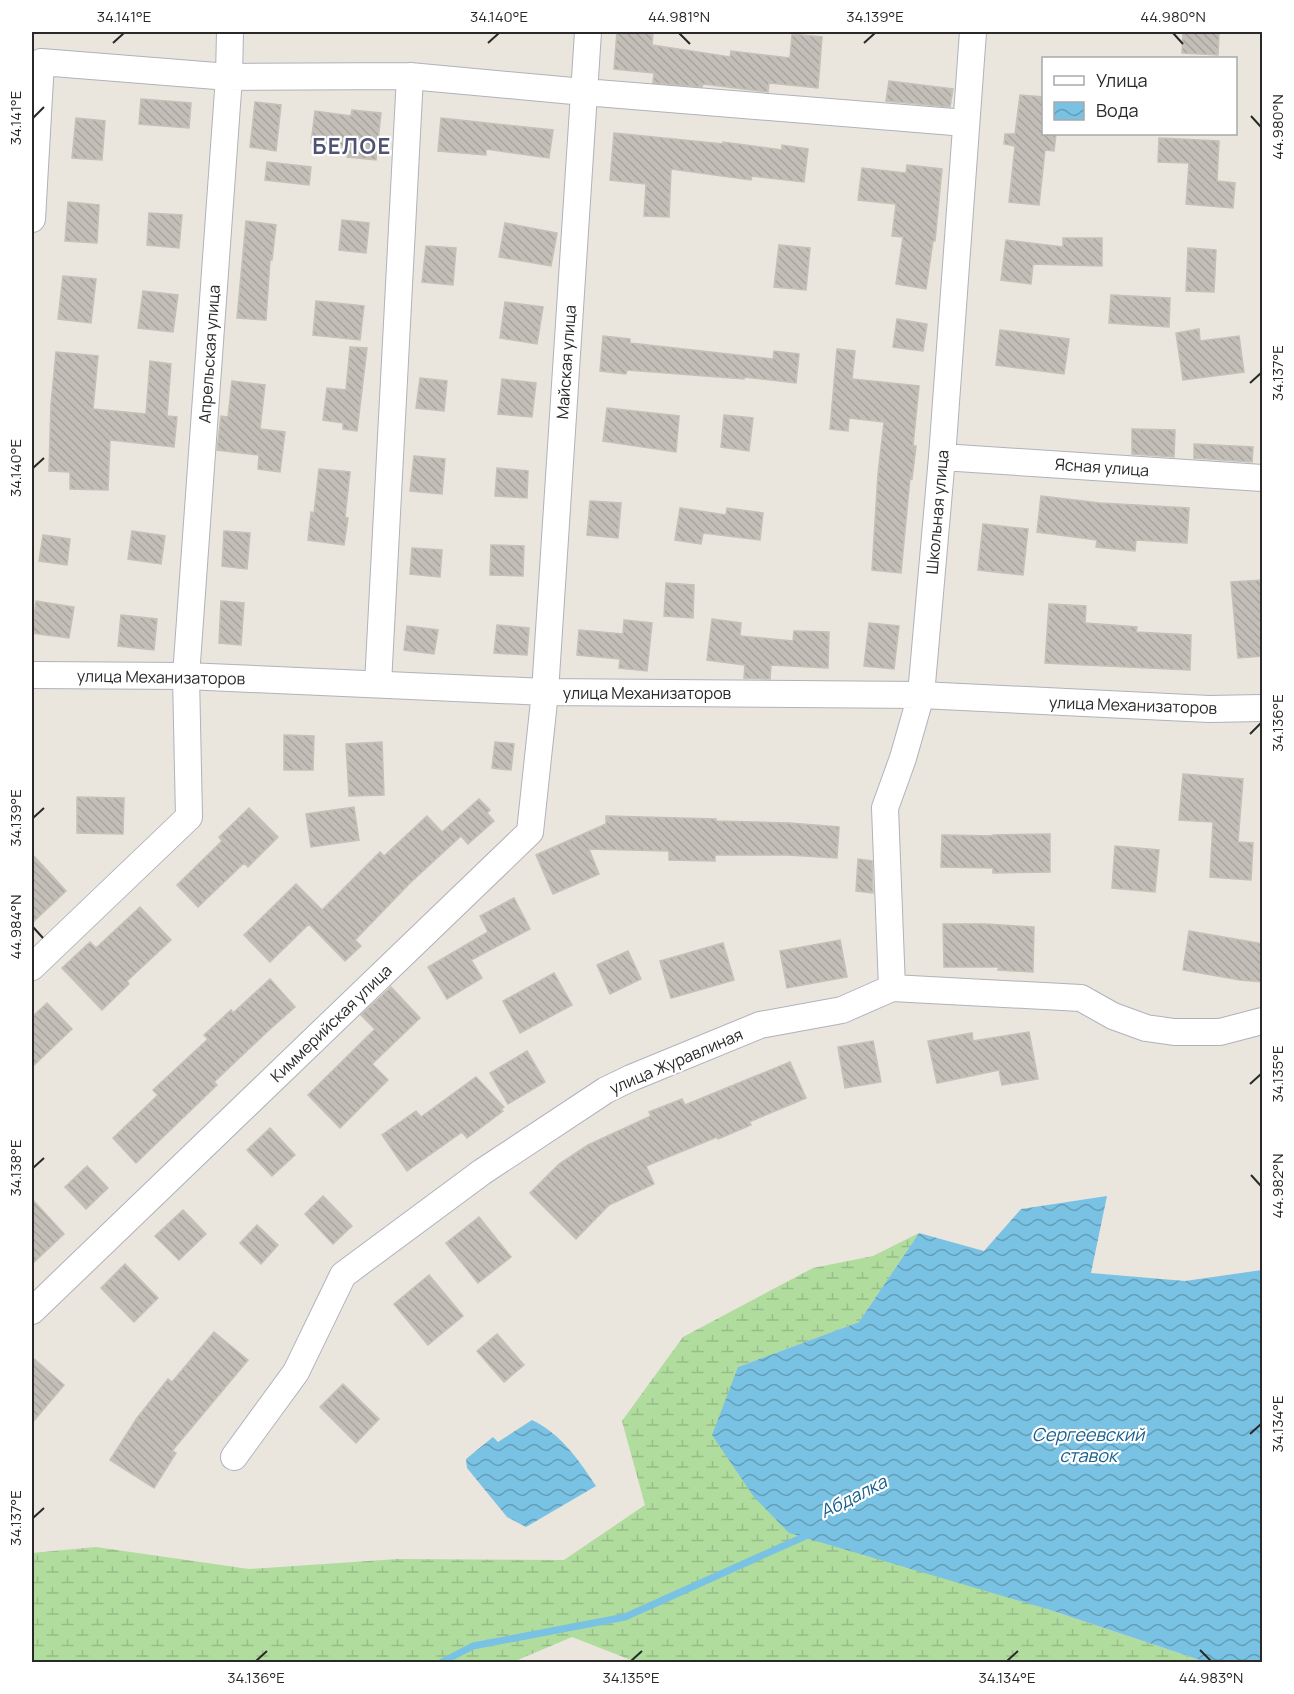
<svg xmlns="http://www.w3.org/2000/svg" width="1294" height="1694" viewBox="0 0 1294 1694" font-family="Manrope,sans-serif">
  <defs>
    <pattern id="wetland-marsh" width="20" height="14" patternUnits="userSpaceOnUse" patternTransform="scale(1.5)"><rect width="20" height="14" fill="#b0dc9e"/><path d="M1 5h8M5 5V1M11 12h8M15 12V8" fill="none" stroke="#97bd88"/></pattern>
    <pattern id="water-waves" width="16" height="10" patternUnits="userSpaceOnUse" patternTransform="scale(1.5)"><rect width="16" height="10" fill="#79c2e3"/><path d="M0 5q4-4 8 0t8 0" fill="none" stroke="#639eb8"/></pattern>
    <pattern id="building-back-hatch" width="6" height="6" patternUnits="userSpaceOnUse" patternTransform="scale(1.5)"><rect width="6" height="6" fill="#c3bfb8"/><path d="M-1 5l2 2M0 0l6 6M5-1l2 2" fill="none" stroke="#a8a49e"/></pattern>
  </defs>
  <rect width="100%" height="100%" fill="#eae5dd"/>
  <path fill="url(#wetland-marsh)" d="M919 1233 859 1322 738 1367 1047 1609 1206 1662H636L572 1637 513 1662H32V1553L96 1547 249 1569 398 1559 564 1560 645 1505 622 1421 683 1337 813 1268 873 1256Z"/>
  <path fill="url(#water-waves)" d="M1107 1196 1091 1273 1185 1281 1262 1270V1662H1206L1047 1609 789 1533 754 1497 712 1435 738 1367 859 1322 919 1233 984 1251 1021 1209Z
    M532 1420C561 1434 578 1459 596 1486L526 1527 507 1517 467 1468 466 1459 493 1437 498 1442Z"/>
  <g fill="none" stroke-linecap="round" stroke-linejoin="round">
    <path stroke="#79c2e3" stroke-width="7" d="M442 1662 473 1646 625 1617 810 1534"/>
  </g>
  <path fill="url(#building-back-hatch)" stroke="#c5c1b6" stroke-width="1.5" d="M617 32H653L652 45 730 57 731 51 790 58 792 34 822 37 818 88 769 83 768 92 703 84 702 87 653 83 654 73 614 69Z
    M1183 32H1219L1218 55 1182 53Z
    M889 81 953 89 950 107 886 101Z
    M1020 95 1044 97V134H1056L1054 151 1045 150 1039 205 1009 202 1015 146 1004 144 1005 134H1015Z
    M141 99 191 103 189 128 139 124Z
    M255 102 281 105 276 151 250 147Z
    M352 110 381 113 376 160 347 157 348 148 311 143 315 111 351 116Z
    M76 118 105 121 102 160 72 158Z
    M441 118 553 130 549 158 486 149V155L438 151Z
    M614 133 723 144V142L782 150V145L808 149 804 182 752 176 751 180 671 169 669 217 644 216 646 184 610 180Z
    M1159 138 1219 141 1217 181 1235 183 1233 208 1186 204 1189 163 1158 162Z
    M267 162 311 167 309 185 265 180Z
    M907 165 942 169 935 241H933L926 289 896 284 903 237 892 236 896 204 858 200 862 168 906 173Z
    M68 202 99 205 97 243 65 241Z
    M149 213 182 215 179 248 147 245Z
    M342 220 369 223 366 253 339 250Z
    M246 221 276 225 272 260H270L266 320 237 318Z
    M505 223 557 233 551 266 499 257Z
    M1063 238H1102V266L1033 264 1031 284 1001 280 1006 240 1063 247Z
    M779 245 810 248 806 290 774 287Z
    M426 246 456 248 453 285 422 282Z
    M1188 248 1216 250 1214 292 1186 291Z
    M63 276 96 279 91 323 58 319Z
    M143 291 178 295 173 332 138 328Z
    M1111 295 1170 298 1169 327 1109 323Z
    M316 301 364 306 360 340 313 335Z
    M505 302 543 307 537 344 500 338Z
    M897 319 927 324 923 351 893 347Z
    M1199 329 1200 341 1239 336 1244 372 1183 380 1176 333Z
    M1000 330 1069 339 1064 374 996 365Z
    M603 336 630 339V343L773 359 774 351 799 354 796 383 744 377V379L627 370 626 374 600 371Z
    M350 347 367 348 357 431 343 429V423L323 420 327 388 346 390Z
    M837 349 855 351 852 379 919 386 913 446H916L912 479 910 478 901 573 872 570 878 474 884 422 849 418 848 431 830 429Z
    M56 352 98 356 93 409 146 414 150 361 171 364 167 416 177 417 174 447 110 440 108 490 70 489V472L49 471 51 404Z
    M420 378 447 381 444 411 416 408Z
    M502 379 536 383 532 417 498 414Z
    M232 381 265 385 260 429 285 432 280 472 258 469 259 455 217 450 221 416 228 417Z
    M607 408 679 416 676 452 603 441Z
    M724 415 753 418 749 451 721 447Z
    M1132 429 1175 430 1174 457 1132 454Z
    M1194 444 1253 447 1252 462 1194 458Z
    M414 456 445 459 442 494 410 491Z
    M497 468 528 471 527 498 495 496Z
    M319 469 350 472 345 517 348 518 344 545 308 540 311 512 314 513Z
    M1041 496 1100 503 1189 508 1187 543 1136 540 1135 551 1096 547 1097 540 1037 532Z
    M590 501 621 503 618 538 587 535Z
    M680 508 726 515 727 508 763 513 760 540 703 533 701 544 675 540Z
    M983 524 1028 529 1023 575 978 570Z
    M132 531 165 536 161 564 128 559Z
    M224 531 250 533 247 569 222 566Z
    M43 535 70 539 67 565 39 561Z
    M491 545 524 546 523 576 490 575Z
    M412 548 442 550 440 577 410 574Z
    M1263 580V656L1238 658 1231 582Z
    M666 583 694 585 693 618 664 616Z
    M36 601 74 607 69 638 32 633Z
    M221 601 244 603 241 645 219 643Z
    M1049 604 1086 606 1085 623 1137 627 1136 632 1191 635 1190 670 1045 663Z
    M121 615 157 619 154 650 118 646Z
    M712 619 741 623 740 636 793 641 794 631 829 632 828 668 771 665 770 679 744 678 745 665 707 660Z
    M624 620 652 623 647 671 619 668 620 659 577 655 579 630 623 634Z
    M869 623 899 626 894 669 864 666Z
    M497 625 529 628 527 655 494 653Z
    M407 626 438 630 434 654 404 650Z
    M284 735 314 736 313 770H284Z
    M382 742 384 795 349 796 346 744Z
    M495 742 514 744 511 770 492 768Z
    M1183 774 1243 779 1238 842 1253 843 1251 880 1210 877 1213 822 1179 820Z
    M77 797 124 798 123 834 77 833Z
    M479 799 490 810 487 813 494 821 468 844 461 836 410 883 355 940 361 946 345 961 309 924 270 962 244 935 296 884 322 910 380 852 384 856 427 816 442 832Z
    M354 807 359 840 311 847 306 814Z
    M249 808 278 837 248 867 244 863 198 907 177 885 222 841 219 837Z
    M606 816 716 819V821L789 823 839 827 837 858 788 855H715V861L669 860V851L589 849 599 874 553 894 536 855 606 824Z
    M1050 834V872L993 873V868L941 867 942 835 993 836V835Z
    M1115 846 1159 850 1155 892 1112 888Z
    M32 854 66 891 32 923Z
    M858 859 872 861 873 893 856 891Z
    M514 898 530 929 471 960 482 978 447 999 428 967 488 932 480 916Z
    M140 907 171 940 127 981 129 984 102 1010 62 968 90 942 96 948Z
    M943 924H985L1034 927 1033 972 998 970 999 967H944Z
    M1189 931 1263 944V982L1240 980 1183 970Z
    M840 940 847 977 787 988 780 951Z
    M723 943 734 980 671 998 660 961Z
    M628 951 641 979 610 994 597 965Z
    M554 973 572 1005 520 1033 503 1001Z
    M270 979 295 1007 269 1030 214 1082 217 1085 136 1163 113 1138 158 1095 153 1090 208 1039 204 1035 231 1010 233 1013Z
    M391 987 420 1018 372 1064 388 1080 340 1128 308 1095 375 1029 361 1015Z
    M47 1003 72 1029 32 1067V1017Z
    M1029 1032 1038 1079 1002 1085 999 1070 937 1083 928 1041 972 1033 973 1041Z
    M873 1041 881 1082 845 1088 838 1047Z
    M527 1051 545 1082 508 1104 490 1073Z
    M790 1062 806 1098 749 1122 751 1125 718 1139 717 1137 646 1166 654 1184 609 1205 576 1239 530 1193 559 1164 588 1145 651 1116 649 1112 682 1099 685 1105Z
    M476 1077 504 1107 501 1109 503 1111 467 1138 462 1132 407 1171 382 1135 416 1111 421 1117Z
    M270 1128 295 1155 272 1176 247 1150Z
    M87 1166 108 1188 86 1209 65 1187Z
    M323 1196 352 1226 333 1244 305 1214Z
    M32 1199 64 1234 32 1264Z
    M183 1210 206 1234 179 1260 155 1236Z
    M479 1217 511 1257 478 1283 446 1243Z
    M257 1225 278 1245 261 1264 240 1243Z
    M125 1264 158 1298 134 1322 101 1288Z
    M429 1275 463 1316 428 1345 394 1304Z
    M214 1332 248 1360 172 1451 176 1453 154 1488 110 1460 137 1418 168 1379 172 1382Z
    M497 1334 524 1365 504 1382 477 1351Z
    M32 1357 64 1385 32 1423Z
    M343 1384 379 1419 356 1443 320 1407Z"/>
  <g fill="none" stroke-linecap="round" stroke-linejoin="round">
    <defs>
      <path id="minor" d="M32 219 41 62 229 77 410 76 584 92 966 123
        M942 457 1262 478
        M32 675 186 676 545 692 921 695 1209 709 1262 708
        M378 684 410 76
        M32 967 189 817 186 676 229 77 230 32
        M892 988 885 808 903 758 921 695 942 457 973 32
        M32 1311 530 832 545 692 588 32
        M234 1457 296 1372 343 1275 482 1172 606 1090 631 1078 760 1025 842 1010 892 988 1081 998 1113 1016 1146 1028 1174 1032H1220L1262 1021"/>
    </defs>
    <use href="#minor" stroke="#b0b2bc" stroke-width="28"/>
    <use href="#minor" stroke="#fff" stroke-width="26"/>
  </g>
  <path fill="none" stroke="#292929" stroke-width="2" d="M679 33 690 44M1173 33 1183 44M113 43 124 33M488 43 499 33M864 43 875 33M1251 116 1261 127M33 118 44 107M1250 383 1261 373M33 468 44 458M1250 734 1261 723M33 818 44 808M33 927 43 938M1250 1084 1261 1074M33 1168 44 1158M1251 1175 1261 1186M1250 1434 1261 1424M33 1518 44 1508M1200 1650 1211 1661M256 1661 267 1651M631 1661 642 1651M1007 1661 1018 1651"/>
  <g text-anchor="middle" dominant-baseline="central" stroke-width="4.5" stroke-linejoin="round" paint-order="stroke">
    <g font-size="16" fill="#292929" stroke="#fff">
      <text transform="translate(209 354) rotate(-86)">Апрельская улица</text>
      <text transform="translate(566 362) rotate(-86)">Майская улица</text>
      <text transform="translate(1102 467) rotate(4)">Ясная улица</text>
      <text transform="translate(937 512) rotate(-85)">Школьная улица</text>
      <text transform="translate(161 677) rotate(1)">улица Механизаторов</text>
      <text x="647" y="693">улица Механизаторов</text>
      <text transform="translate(1133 705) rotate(2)">улица Механизаторов</text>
      <text transform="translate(331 1023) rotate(-44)">Киммерийская улица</text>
      <text transform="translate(676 1061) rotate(-23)">улица Журавлиная</text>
    </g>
    <g font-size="18" font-style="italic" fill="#19608e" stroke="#fff">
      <text x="1088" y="1434">Сергеевский<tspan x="1088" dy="21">ставок</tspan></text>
      <text transform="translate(853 1496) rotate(-27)">Абдалка</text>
    </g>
    <g font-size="22" font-weight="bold" letter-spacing="1.5" fill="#4e5376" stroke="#fff">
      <text x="352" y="146">БЕЛОЕ</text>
    </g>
  </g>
  <rect width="1294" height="1694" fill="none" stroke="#ffffff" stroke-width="66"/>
  <rect x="1042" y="57" width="195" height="78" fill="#ffffff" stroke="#a9a9a9" stroke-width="1.5"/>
  <rect x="1054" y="76" width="30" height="9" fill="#ffffff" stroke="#a9a9a9" stroke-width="1.5"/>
  <text x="1096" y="87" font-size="18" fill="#292929">Улица</text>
  <rect x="1054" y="102" width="30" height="18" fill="url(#water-waves)" stroke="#a9a9a9" stroke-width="1.5"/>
  <text x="1096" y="117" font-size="18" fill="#292929">Вода</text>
  <rect x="33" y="33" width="1228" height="1628" fill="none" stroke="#292929" stroke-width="2"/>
  <g font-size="15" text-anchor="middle" fill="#292929">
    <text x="124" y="22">34.141°E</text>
    <text x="499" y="22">34.140°E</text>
    <text x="679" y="22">44.981°N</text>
    <text x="875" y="22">34.139°E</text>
    <text x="1173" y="22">44.980°N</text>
    <text transform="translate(16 118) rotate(-90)" y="5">34.141°E</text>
    <text transform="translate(1278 127) rotate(-90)" y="5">44.980°N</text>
    <text transform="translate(1278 373) rotate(-90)" y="5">34.137°E</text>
    <text transform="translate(16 468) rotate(-90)" y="5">34.140°E</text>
    <text transform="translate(1278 723) rotate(-90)" y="5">34.136°E</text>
    <text transform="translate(16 818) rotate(-90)" y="5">34.139°E</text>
    <text transform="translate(16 927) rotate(-90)" y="5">44.984°N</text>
    <text transform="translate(1278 1074) rotate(-90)" y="5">34.135°E</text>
    <text transform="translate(16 1168) rotate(-90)" y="5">34.138°E</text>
    <text transform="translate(1278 1186) rotate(-90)" y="5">44.982°N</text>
    <text transform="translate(1278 1424) rotate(-90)" y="5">34.134°E</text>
    <text transform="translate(16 1518) rotate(-90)" y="5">34.137°E</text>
    <text x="256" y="1683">34.136°E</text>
    <text x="631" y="1683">34.135°E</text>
    <text x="1007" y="1683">34.134°E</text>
    <text x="1211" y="1683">44.983°N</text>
  </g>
</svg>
